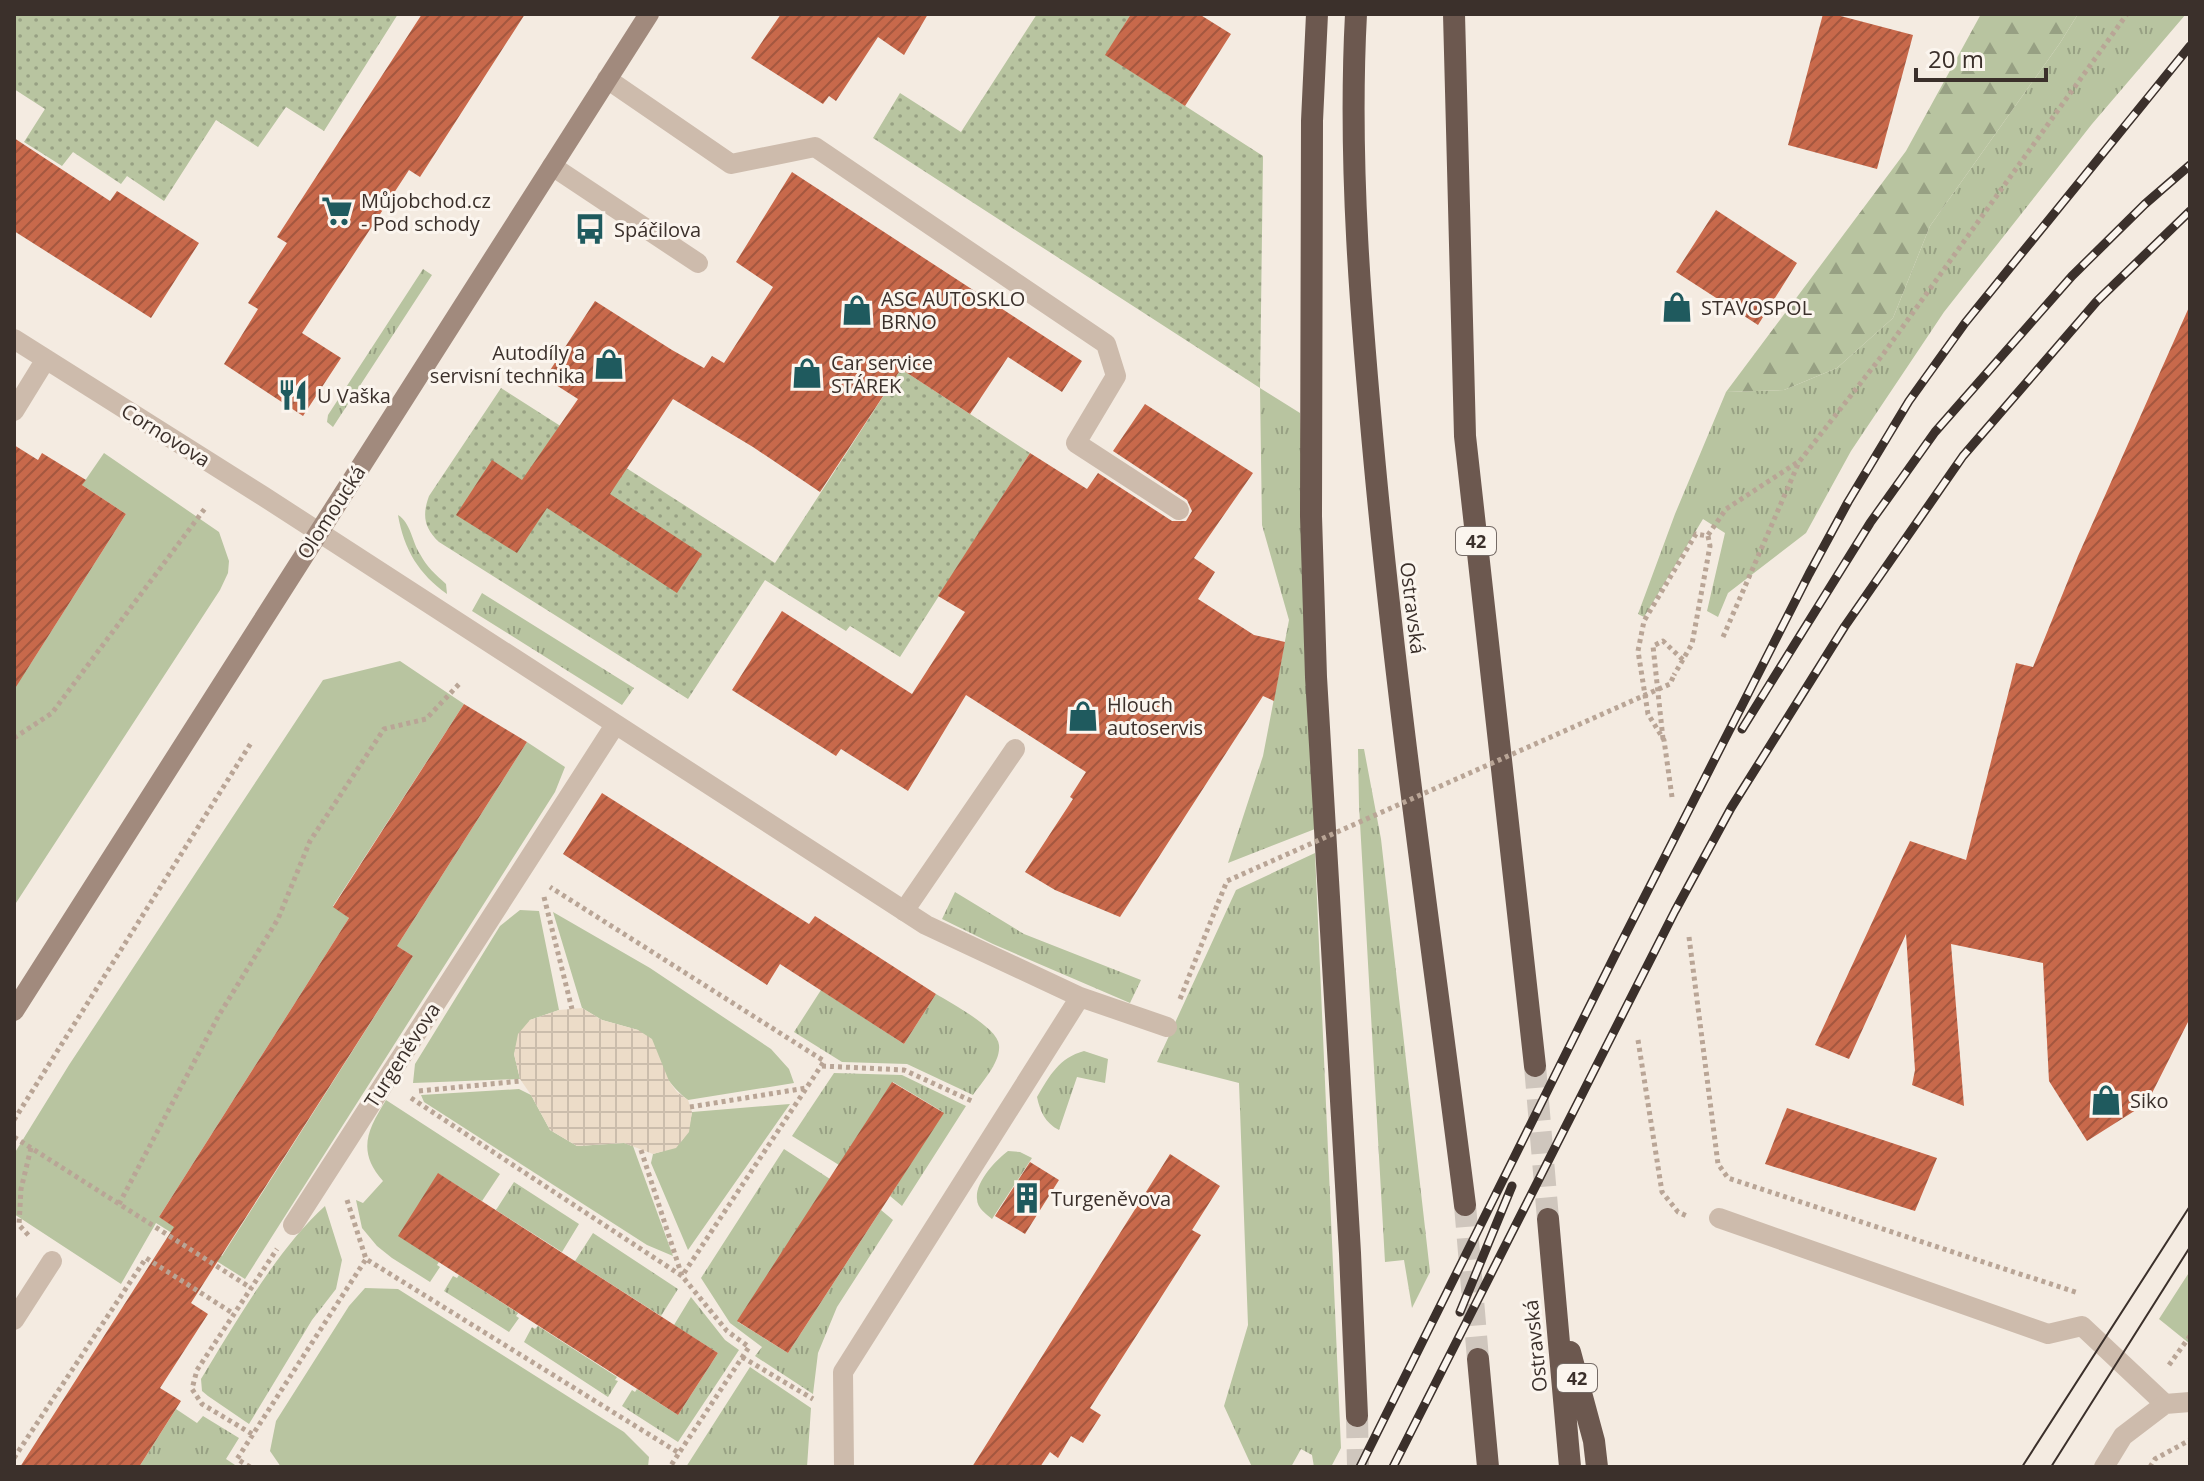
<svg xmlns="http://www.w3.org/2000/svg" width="2204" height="1481" viewBox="0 0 2204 1481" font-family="'Open Sans',sans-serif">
  <defs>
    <pattern id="grass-tufts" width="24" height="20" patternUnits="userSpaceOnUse" patternTransform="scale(2)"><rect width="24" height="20" fill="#b8c4a0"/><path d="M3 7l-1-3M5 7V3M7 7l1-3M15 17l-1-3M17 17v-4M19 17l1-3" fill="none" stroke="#97a083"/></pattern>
    <pattern id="forest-firs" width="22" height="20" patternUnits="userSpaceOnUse" patternTransform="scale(2)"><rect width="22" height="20" fill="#b8c4a0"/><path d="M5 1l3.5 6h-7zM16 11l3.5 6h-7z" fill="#97a083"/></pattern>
    <pattern id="garden-dots" width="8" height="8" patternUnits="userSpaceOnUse" patternTransform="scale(2)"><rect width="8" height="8" fill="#b8c4a0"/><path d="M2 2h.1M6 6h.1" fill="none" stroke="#97a083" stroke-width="1.8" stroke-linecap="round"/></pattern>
    <pattern id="plaza-grid" width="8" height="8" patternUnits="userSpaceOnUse" patternTransform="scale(2)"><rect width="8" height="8" fill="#ecdcc8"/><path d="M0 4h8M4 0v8" fill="none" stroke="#cbbdac"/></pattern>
    <pattern id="building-hatch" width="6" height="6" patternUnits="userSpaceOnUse" patternTransform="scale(2)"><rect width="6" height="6" fill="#c8694b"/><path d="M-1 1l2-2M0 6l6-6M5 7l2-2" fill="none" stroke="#a4573f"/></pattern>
  </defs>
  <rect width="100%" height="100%" fill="#f4ebe1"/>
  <path fill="url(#grass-tufts)" d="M2078 14H2186L2092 124 1944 312 1851 451 1806 533 1728 593 1718 617 1707 611 1725 533 1703 519 1644 617 1638 614 1675 514 1726 392 1784 390 1837 368 1893 318 1930 226 2060 43Z
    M423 269 432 275 333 427 327 422 328 415Z
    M1260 388 1300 413 1315 829 1228 863 1263 756 1289 620 1262 525Z
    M398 515C411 523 412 542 420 554 426 566 436 575 446 584L447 594C419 574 404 550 398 515Z
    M482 593 634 688 622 705 472 611Z
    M1358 749H1364L1381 839 1430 1272 1412 1308 1404 1260 1385 1262 1359 805Z
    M1315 853 1341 1448 1331 1467H1314L1312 1455 1301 1449 1291 1467H1252L1224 1406 1248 1325 1239 1083 1157 1062 1236 890Z
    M955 892 1024 934 1141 980 1130 1003 993 944 942 919Z
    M821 990 904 1044 936 994C951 1003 998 1028 999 1045 1001 1062 982 1082 973 1095L907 1064 842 1062 794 1032Z
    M1084 1051 1108 1059 1105 1083 1077 1077 1059 1130C1045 1123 1040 1111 1037 1097 1050 1075 1059 1058 1084 1051Z
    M834 1073 902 1075 966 1106 902 1206 890 1196 943 1112 893 1082 839 1165 792 1136Z
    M784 1149 830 1179 738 1322 788 1353 881 1210 893 1220 837 1307 818 1353 813 1394 755 1356 762 1347 730 1323 701 1278Z
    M1008 1151 1020 1152 1032 1158 992 1219C986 1214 977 1208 977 1199 975 1182 996 1160 1008 1151Z
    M514 1182 579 1224 562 1252 496 1210Z
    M325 1206 342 1260 336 1289 312 1320 249 1424 208 1396 202 1391 201 1379C234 1325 279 1247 325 1206Z
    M593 1233 678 1289 661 1316 575 1261Z
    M459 1275 518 1313 516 1316 519 1318 509 1332 444 1291 453 1276 457 1278Z
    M691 1297 725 1340 739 1350 678 1442 622 1406 632 1390 635 1392 637 1389 678 1415 718 1353 674 1325Z
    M538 1326 617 1377 615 1380 618 1381 608 1397 524 1342 532 1327 535 1329Z
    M750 1367 811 1408 807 1467H686Z
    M176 1409 197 1423 203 1416 239 1438 226 1459 238 1467H139Z"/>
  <path fill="url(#forest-firs)" d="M1981 14H2078L2060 43 1930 226 1893 318 1837 368 1784 390 1726 392 1906 151Z"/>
  <path fill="#b8c4a0" d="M104 453 219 532 229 561 228 573 220 590 14 906V671H26L126 514 82 485Z
    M400 661 464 704 333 906 349 918 159 1217 222 1256 413 956 397 946 527 742 565 767 555 792 245 1279 156 1223 121 1284 14 1214V1154L69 1065 323 680Z
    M520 910 539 911 559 1010 530 1020 514 1054 520 1079 413 1083 415 1064 500 926Z
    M553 912 650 968 771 1049 789 1069 794 1083 688 1100C665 1083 653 1054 638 1030L602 1020 582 1008Z
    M519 1089 531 1095 550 1130 577 1146 624 1143 633 1146 673 1256 647 1245 424 1102 421 1095Z
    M386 1100 500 1174 482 1201 439 1174V1262L437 1265 440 1267 430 1282 392 1258 377 1246 362 1228 356 1200 363 1203 383 1181C357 1151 367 1131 386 1100Z
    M790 1104 688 1250 651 1163 653 1154C681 1146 687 1142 692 1112Z
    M2190 1271V1344L2159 1319Z
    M365 1288 398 1289 624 1432 649 1457 648 1467H281L270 1451 276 1421 349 1306Z"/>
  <path fill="url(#garden-dots)" d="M14 14H398L324 131 286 107 258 147 216 120 164 201 127 176 121 184 73 152 62 166 24 142 45 109 14 89Z
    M1037 14H1131L1106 55 1263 156 1260 388 873 138 900 93 961 132Z
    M901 369 1030 453 900 657 850 626 846 631 765 580 688 699 439 542C424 528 422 515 429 496L501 388 775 563Z"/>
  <path fill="url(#plaza-grid)" d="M582 1008 602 1020 638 1030 652 1039 669 1081 677 1092 688 1100 692 1112 689 1132 676 1148 653 1154 624 1143 577 1146 550 1130 531 1095 520 1079 514 1054 518 1034 530 1020 559 1010Z"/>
  <path fill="url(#building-hatch)" d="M422 14H525L420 177 409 170 302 333 341 358 303 416 224 364 258 309 248 303 287 243 277 237Z
    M781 14H928L904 55 878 37 836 101 829 96 823 104 751 58Z
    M1131 14H1199L1231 34 1185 106 1105 55Z
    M1823 14H1833L1913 35 1877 169 1788 145Z
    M14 138 110 201 117 191 199 243 151 318 14 231Z
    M792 172 1082 361 1062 392 1008 357 970 414 901 369 820 492 753 447 673 399 610 494 702 554 677 593 547 508 517 553 456 515 492 460 522 480 578 399 545 378 595 301 672 350 704 368 712 356 724 363 773 287 736 262Z
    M1716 210 1797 263 1758 325 1676 272Z
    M2190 305V1018L2147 1103 2087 1141 2049 1081 2043 963 1951 944 1964 1106 1912 1085 1915 1070 1906 934 1849 1059 1815 1045 1910 841 1966 860 2016 663 2033 667 2078 556Z
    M1145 404 1253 473 1194 558 1215 572 1198 599 1254 635 1285 642 1274 701 1263 696 1120 917 1055 890 1025 872 1073 799 1070 797 1086 772 966 695 908 791 841 749 836 756 732 690 782 611 912 694 965 612 938 596 1030 453 1087 489 1098 473 1172 521H1186L1192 511 1187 500 1113 451Z
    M14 445 38 460 42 453 86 480 82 485 126 514 14 690Z
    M464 704 527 742 397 946 413 956 191 1303 208 1314 160 1388 181 1401 139 1467H20L174 1227 159 1217 349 918 333 907Z
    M602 793 809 924 815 916 936 994 904 1044 780 964 767 985 563 854Z
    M892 1082 944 1113 788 1353 737 1321Z
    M1787 1108 1937 1158 1915 1211 1765 1164Z
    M1170 1154 1220 1186 1192 1230 1201 1235 1090 1408 1101 1415 1083 1443 1071 1436 1058 1458 1050 1452 1040 1467H972Z
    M1030 1162 1059 1180 1025 1234 995 1216Z
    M438 1173 718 1353 678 1415 398 1236Z"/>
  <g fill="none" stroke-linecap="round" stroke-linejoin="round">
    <path stroke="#cfc6bd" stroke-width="22" stroke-dasharray="22 11" stroke-linecap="butt" d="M1535 1066 1548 1219
      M1465 1205 1478 1359
      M1357 1416 1358 1467"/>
    <path stroke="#b9a596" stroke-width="5" stroke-dasharray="4 4" stroke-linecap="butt" d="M1708 535 1726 509 1798 462
      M1723 637 1799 462 1884 353 2127 14
      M14 738 52 713 206 507
      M1663 739 1653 646 1663 641 1683 660
      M1672 797 1664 740 1648 714 1638 651 1644 621 1696 534 1708 536 1710 546 1692 644 1674 675
      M544 897 572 1009
      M1689 937 1718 1164 1728 1178 2078 1293
      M1180 999 1218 903
      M1638 1040 1662 1192 1678 1212 1689 1217
      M822 1066 904 1070 974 1102
      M419 1091 521 1081
      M411 1098 682 1276 821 1066 824 1061 550 887
      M690 1107 806 1088
      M14 1120 251 743
      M14 1137 251 1288
      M31 1148 21 1189 19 1225 31 1238
      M641 1150 682 1276 727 1331 749 1347 679 1453
      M347 1200 366 1259 679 1453 670 1467
      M119 1204 219 1015 278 919 310 841 384 729 426 719 461 682
      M742 1357 813 1399
      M2169 1365 2190 1336
      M252 1434 202 1404 192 1389 197 1370 277 1249
      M14 1458 146 1258 234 1314
      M250 1467 237 1459 366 1259
      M2150 1467 2155 1459 2190 1440"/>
    <path stroke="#cdbbac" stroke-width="20" d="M607 79 731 164 815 147 1106 344 1116 376 1076 443 1179 510
      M552 166 698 263
      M904 911 1015 749
      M1719 1218 2048 1334 2082 1326 2165 1404"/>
    <path stroke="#cdbbac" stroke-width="20" d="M14 339 263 496 926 925 1080 997 1167 1027
      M14 411 46 359
      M293 1225 615 725
      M14 1320 52 1261
      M844 1467 843 1372 1080 997
      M2104 1467 2123 1436 2165 1404 2190 1402"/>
    <path stroke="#a18a7d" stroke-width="20" d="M14 1011 649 14"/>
    <path stroke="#6c584f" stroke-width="22" d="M1317 14 1312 121 1311 516 1316 677 1350 1253 1357 1416
      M1356 14C1348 164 1361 317 1375 467 1398 713 1434 959 1465 1205
      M1454 14 1465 436 1535 1066
      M1548 1219 1570 1467
      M1570 1352 1594 1441 1597 1467
      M1478 1359 1488 1467"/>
    <path stroke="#3b302b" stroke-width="2" d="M2022 1467 2190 1206
      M2051 1467 2190 1247"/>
    <defs>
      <path id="rail" d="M1742 729 1870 523 1935 432 2072 276 2145 204 2190 165
        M1460 1312 1512 1186
        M1360 1467 1618 949 1809 574 1848 502 1909 401 1965 323 2190 46
        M1393 1467 1675 911 1731 808 1845 626 1963 456 2097 301 2190 211"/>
    </defs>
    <use href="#rail" stroke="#3b302b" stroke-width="9"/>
    <use href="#rail" stroke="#fbf5ee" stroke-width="6" stroke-dasharray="18" stroke-linecap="butt"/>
    <path stroke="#b9a596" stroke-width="5" stroke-dasharray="4 4" stroke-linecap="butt" d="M1218 903 1227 881 1670 684 1674 675"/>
  </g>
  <defs>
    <symbol id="supermarket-bare" viewBox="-9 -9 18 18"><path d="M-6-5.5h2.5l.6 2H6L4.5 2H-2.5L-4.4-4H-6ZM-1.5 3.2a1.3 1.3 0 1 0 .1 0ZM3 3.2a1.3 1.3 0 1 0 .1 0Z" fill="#1f5a5e" stroke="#fbf5ee" stroke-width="2.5" paint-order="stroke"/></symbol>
    <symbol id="bus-bare" viewBox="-9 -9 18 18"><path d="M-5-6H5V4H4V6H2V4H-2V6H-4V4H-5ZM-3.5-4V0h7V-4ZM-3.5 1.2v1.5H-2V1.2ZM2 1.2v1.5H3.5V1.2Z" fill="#1f5a5e" stroke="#fbf5ee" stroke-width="2.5" paint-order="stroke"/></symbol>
    <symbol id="shop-bare" viewBox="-9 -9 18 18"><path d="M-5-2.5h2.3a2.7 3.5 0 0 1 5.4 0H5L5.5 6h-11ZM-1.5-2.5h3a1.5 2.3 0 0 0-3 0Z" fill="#1f5a5e" stroke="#fbf5ee" stroke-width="2.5" paint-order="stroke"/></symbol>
    <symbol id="restaurant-bare" viewBox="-9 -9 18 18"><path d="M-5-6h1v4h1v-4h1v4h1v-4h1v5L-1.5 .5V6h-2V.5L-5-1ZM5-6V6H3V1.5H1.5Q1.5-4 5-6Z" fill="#1f5a5e" stroke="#fbf5ee" stroke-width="2.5" paint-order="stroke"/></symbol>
    <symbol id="building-bare" viewBox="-9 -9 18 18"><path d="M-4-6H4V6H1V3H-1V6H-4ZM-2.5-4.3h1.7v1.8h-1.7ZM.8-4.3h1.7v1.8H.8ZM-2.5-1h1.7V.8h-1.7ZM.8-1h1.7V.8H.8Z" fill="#1f5a5e" stroke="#fbf5ee" stroke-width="2.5" paint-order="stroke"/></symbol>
  </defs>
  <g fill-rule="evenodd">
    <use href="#supermarket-bare" x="315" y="189" width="44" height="44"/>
    <use href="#bus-bare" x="568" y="207" width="44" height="44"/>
    <use href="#shop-bare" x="1655" y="285" width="44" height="44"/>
    <use href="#shop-bare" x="835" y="288" width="44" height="44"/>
    <use href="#shop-bare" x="587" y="342" width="44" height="44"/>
    <use href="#shop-bare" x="785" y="351" width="44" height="44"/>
    <use href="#restaurant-bare" x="271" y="373" width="44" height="44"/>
    <use href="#shop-bare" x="1061" y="694" width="44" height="44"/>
    <use href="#shop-bare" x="2084" y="1078" width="44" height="44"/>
    <use href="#building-bare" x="1005" y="1176" width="44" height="44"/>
  </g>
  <g text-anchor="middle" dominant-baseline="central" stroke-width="6" stroke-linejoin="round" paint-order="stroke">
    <g fill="#fbf5ee" stroke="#756b66" stroke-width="2">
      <rect x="1456" y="527" width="40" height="28" rx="6"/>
      <rect x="1557" y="1364" width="40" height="28" rx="6"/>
    </g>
    <g font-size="18" font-weight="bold" fill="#3b302b">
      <text x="1476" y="541">42</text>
      <text x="1577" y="1378">42</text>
    </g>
    <g font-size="20" fill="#3b302b" stroke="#fbf5ee" text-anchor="start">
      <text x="361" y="200">Můjobchod.cz<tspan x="361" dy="23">- Pod schody</tspan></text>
      <text x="614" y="229">Spáčilova</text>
      <text x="881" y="298">ASC AUTOSKLO<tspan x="881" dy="23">BRNO</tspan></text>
      <text x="1701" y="307">STAVOSPOL</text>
      <text x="585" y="352" text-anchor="end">Autodíly a<tspan x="585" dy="23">servisní technika</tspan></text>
      <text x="831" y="362">Car service<tspan x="831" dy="23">STÁREK</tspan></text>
      <text x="317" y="395">U Vaška</text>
      <text x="1107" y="704">Hlouch<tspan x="1107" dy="23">autoservis</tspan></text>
      <text x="2130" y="1100">Siko</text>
      <text x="1051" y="1198">Turgeněvova</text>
    </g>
    <g font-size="20" fill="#3b302b" stroke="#fbf5ee">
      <text transform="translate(166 435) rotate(32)">Cornovova</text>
      <text transform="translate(331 512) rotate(-57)">Olomoucká</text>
      <text transform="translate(1413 608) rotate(83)">Ostravská</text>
      <text transform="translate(402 1055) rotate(-57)">Turgeněvova</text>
      <text transform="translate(1535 1346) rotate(-96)">Ostravská</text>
    </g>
  </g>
  <rect width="2204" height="1481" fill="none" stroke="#3b302b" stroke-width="32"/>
  <path d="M1916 68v12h130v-12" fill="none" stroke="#3b302b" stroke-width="4"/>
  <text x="1928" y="68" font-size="24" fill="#3b302b" stroke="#fbf5ee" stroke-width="6" paint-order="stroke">20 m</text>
</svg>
